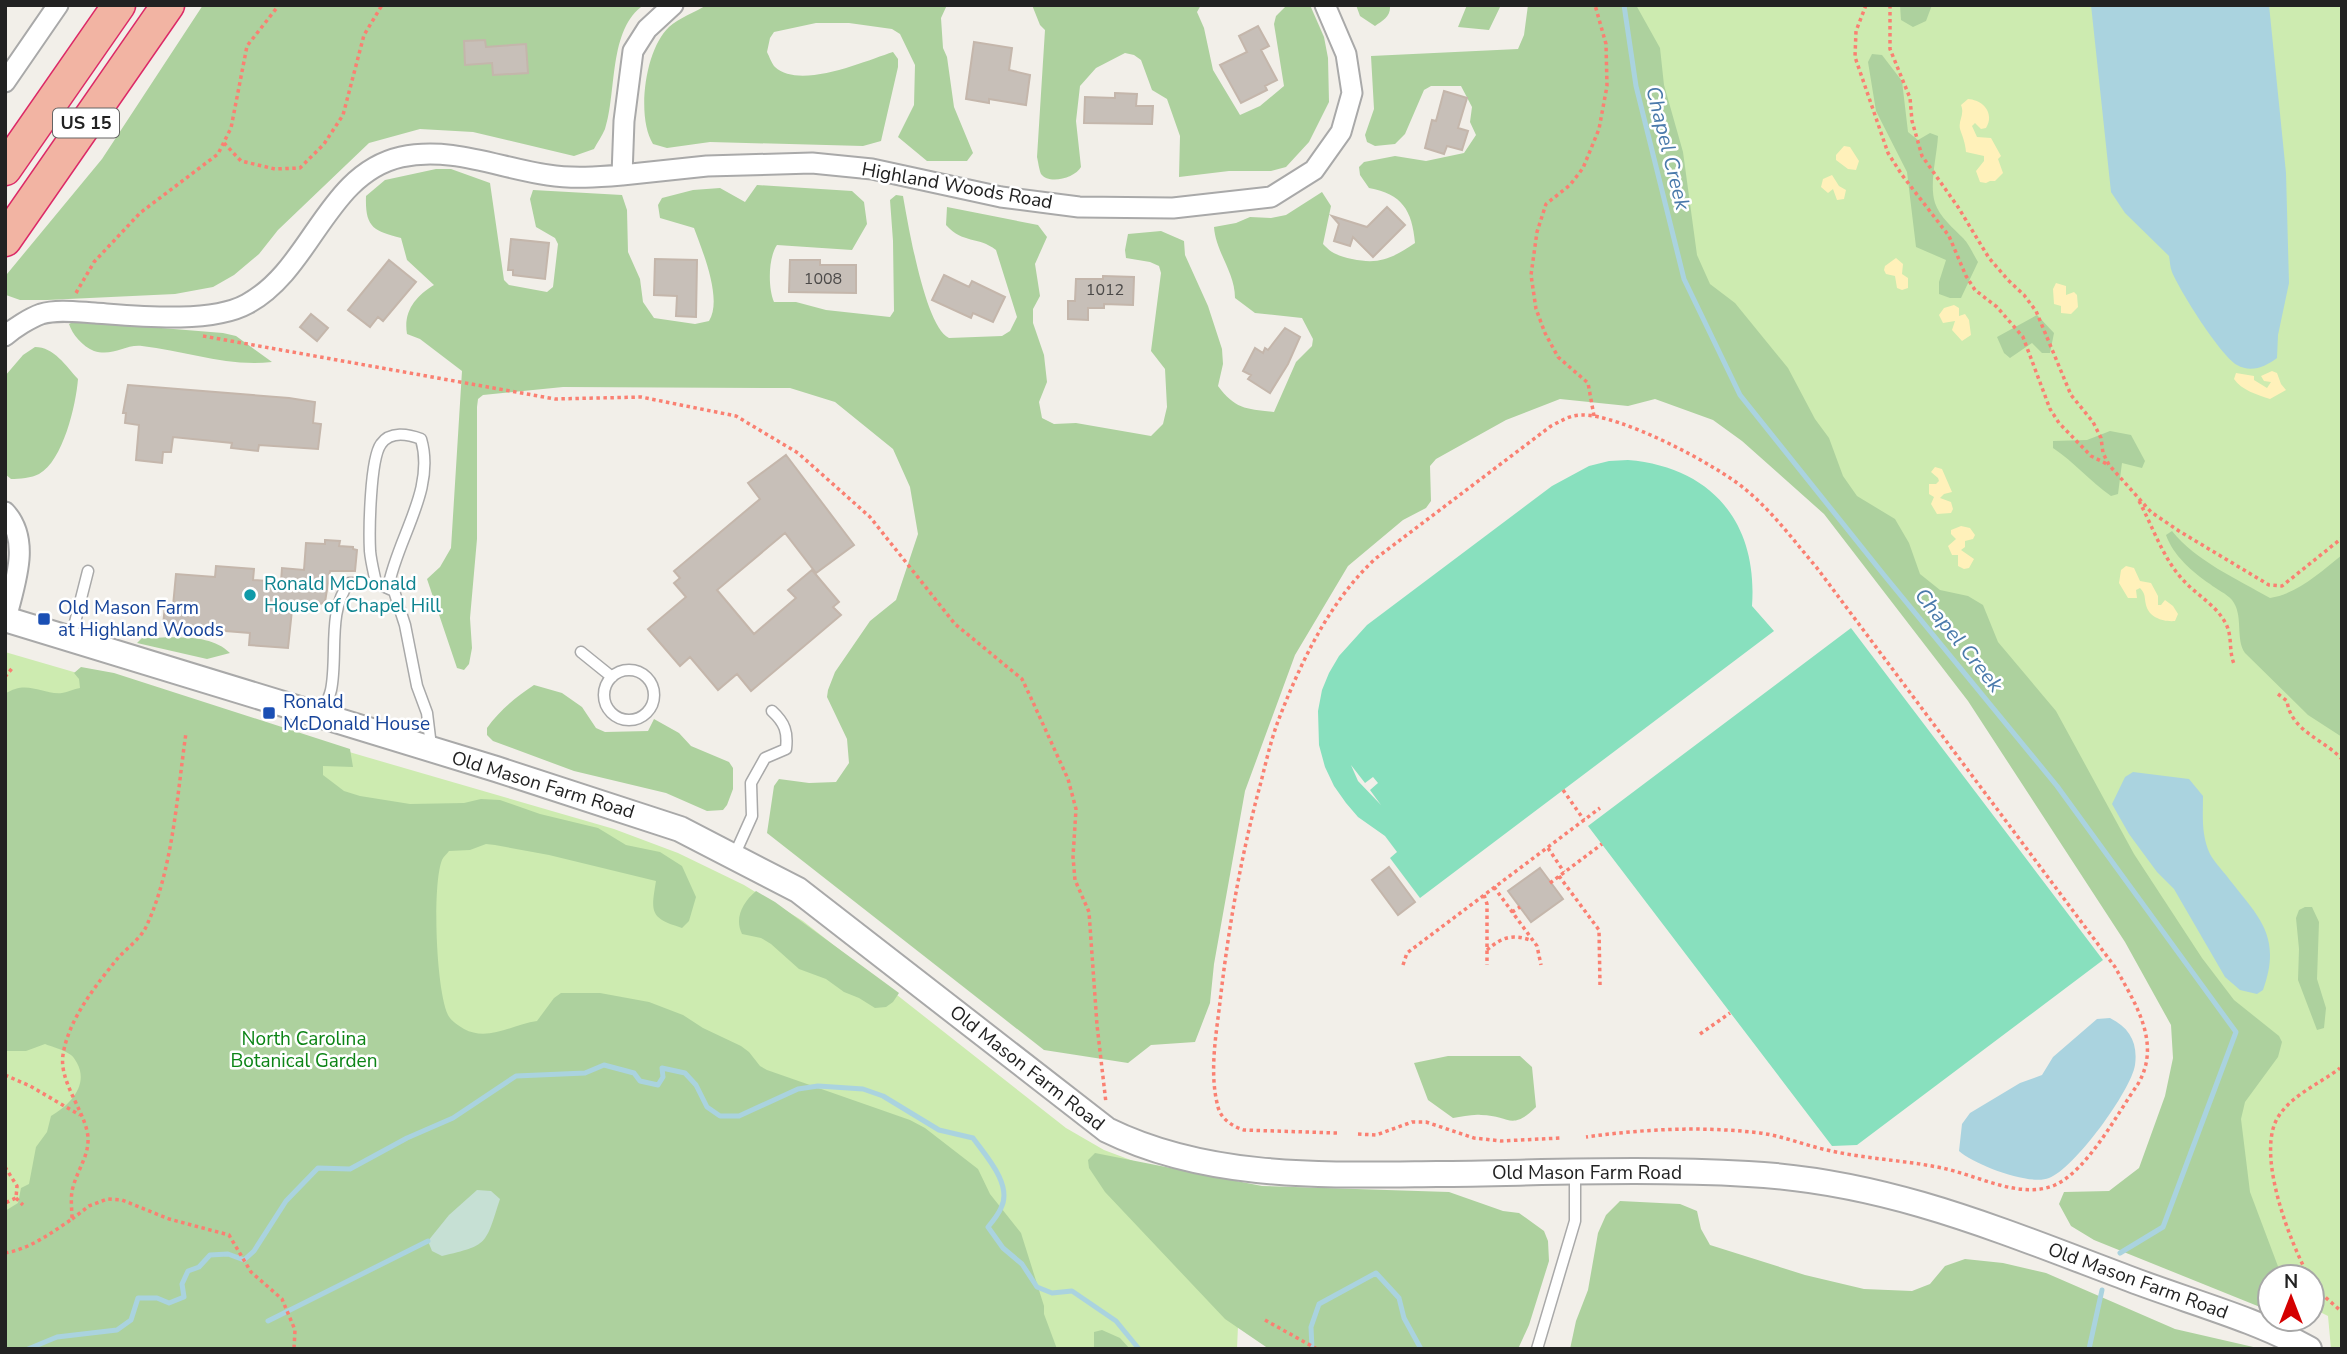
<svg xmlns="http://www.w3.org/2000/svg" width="2347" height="1354" viewBox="0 0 2347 1354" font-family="'Nunito Sans',sans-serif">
  <rect width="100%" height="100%" fill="#f2efe9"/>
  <path fill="#cdebb0" d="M1565 5H2342V1349H2331L2328 1316 2312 1308V1277H2270L2185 1243 2239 1059 1847 504 1663 370Z
    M5 652 614 829 678 853 744 885 803 921 1066 1128 1104 1150 1152 1168 1244 1188 1237 1349H5Z"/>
  <path fill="#add19e" d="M203 5H644C608 28 617 94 605 129 602 136 597 143 594 149L574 156 473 132 420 129 369 143 278 230 259 254 234 275 213 287 175 294 47 300H20L6 295 7 274 102 159Z
    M707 5H947L941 18 943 48 947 57 954 107 973 153 967 161H927L898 137 914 105 915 65 900 34 892 29 849 23H816L774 32 770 38 767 52C769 56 772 64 775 67 800 90 865 61 893 52L898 59V67L881 141 863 146 710 142 667 148 653 144C636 117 645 49 669 27 679 18 695 12 707 5Z
    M1032 5H1201L1197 12 1204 28 1213 70 1240 115 1260 106 1284 86 1274 24 1276 16 1287 5H1310L1324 37 1328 58 1329 102 1309 142 1286 167 1271 171H1229L1179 177 1180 136 1167 99 1152 90 1141 60 1134 55 1125 53 1096 68 1080 86 1076 121 1081 167C1075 178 1049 185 1041 174 1039 169 1038 161 1037 157L1045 30 1040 25Z
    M1356 5H1390C1391 17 1383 20 1375 26L1360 16Z
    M1467 5H1501L1489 30 1458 27Z
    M1528 5H1636L1660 48 1664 85 1683 152 1697 255 1710 284 1735 303 1788 368 1815 419 1829 438 1843 476 1857 496 1895 519 1909 543 1920 574 1940 590 1968 596 1983 605 1998 642 2056 711 2134 854 2202 958 2234 1000 2279 1036 2282 1042 2278 1057 2245 1102 2241 1119 2250 1192 2282 1277H2270V1311L2094 1240 2071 1226 2059 1204 2064 1192 2109 1191 2139 1168 2165 1096 2173 1058 2171 1025 2125 942 1968 701 1824 514 1742 441 1713 420 1655 399 1628 406 1560 399 1506 420 1436 459 1430 466 1431 501 1426 508 1403 520 1348 566 1295 655 1245 791 1214 964 1210 1003 1195 1042 1151 1045 1128 1063 1044 1050 767 833 774 786 779 779 809 783 836 782 849 763 847 739 827 697 828 690 835 672 870 621 896 600 918 534 910 487 893 449 835 402 790 388 563 387 483 395 478 399 477 407V539L470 618 472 648 469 664 464 670 457 668 427 579 440 567 451 548 462 371 420 339 407 334C403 311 416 296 434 285L407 260 401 238C373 231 365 227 366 196L385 180 436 169H451L490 183 504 280 509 285 547 292 553 287 558 244 555 238 536 227 530 199 533 190 622 195 627 210 628 252 640 279 643 302 654 318 695 324 709 321C723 299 702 250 694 228L660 218 658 205 662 198 693 190 720 188 745 202 757 185 852 191 864 202 867 224 852 250 777 245C768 258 768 288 774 302H796L826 310 890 317 894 311 893 241 890 200 896 195 903 196C908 223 925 327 949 338L1002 336 1010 331 1017 317 996 250C978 236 963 244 946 225L947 207 1038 225 1047 237 1035 264 1040 296 1033 309V323L1044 355 1047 382 1039 402 1042 418 1054 424 1076 423 1151 436 1163 424 1167 407 1165 369 1151 351 1161 273 1159 266 1150 262 1126 258 1125 250 1128 234 1161 231 1184 241 1185 255 1208 306 1222 349 1223 364 1218 386C1235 409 1246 409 1274 412L1296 362 1312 346 1313 339 1302 318 1255 313 1235 298C1235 272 1216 253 1214 227L1236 223 1250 217 1271 218 1286 215 1322 192 1331 206 1323 244C1332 254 1339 256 1352 259 1380 265 1392 258 1415 243 1412 210 1402 194 1369 188L1360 175 1359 167 1364 162 1395 156 1426 161 1464 153 1476 135 1470 122 1472 107 1461 86H1431L1424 90 1405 134 1395 144 1375 146 1367 142 1365 135 1374 109 1371 56 1518 49 1524 35Z
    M1900 5H1932L1926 21 1913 27 1901 20Z
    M1872 54 1882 55 1902 81 1908 132 1918 140 1930 133 1938 136C1937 155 1929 185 1935 203 1939 216 1954 229 1963 238 1969 244 1973 254 1978 262L1961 298H1950L1939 294V282L1946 260 1916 247 1907 172 1876 111 1868 62Z
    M2037 315 2054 333 2050 353H2042L2032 343 2010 358 2004 353 1997 337Z
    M75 321 223 333 236 336 272 362C227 367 186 351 142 346 125 344 113 357 94 351 83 347 72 334 69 324Z
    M35 347C54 347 66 366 78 379 76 405 63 461 39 474 32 478 19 479 11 479L5 474V376L23 355Z
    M2110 431 2131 435 2145 461 2142 468 2122 463 2118 494 2111 496C2090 481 2074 462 2053 448V441L2087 440Z
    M2172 531C2196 561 2237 579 2270 598 2299 593 2319 573 2342 555V737L2308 715 2245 653C2235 639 2244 615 2232 600 2227 594 2216 589 2210 584 2192 572 2173 555 2166 535Z
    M142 638C170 638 209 632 230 653L207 659 137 643Z
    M81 667 114 673 350 749 353 767 323 766V775L344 791 360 796 410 804 464 803 481 799 500 800 540 814 598 828 626 845 660 852 682 866 696 897 689 921 682 928C649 918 651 912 656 881L549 855 495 845 486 844 470 850 449 851C447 854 443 857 442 860 432 885 436 990 448 1015 451 1021 459 1026 464 1029 488 1042 514 1024 537 1021L554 998 561 993H600L649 1002 683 1015 703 1028 741 1046 749 1052 760 1066 767 1070 910 1120 925 1128 978 1169 990 1194 1021 1233 1044 1306V1314L1057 1349H5V1211L18 1203 21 1188 29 1184 36 1147 47 1132 51 1116C70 1105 89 1085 77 1063 75 1060 74 1057 71 1055 64 1050 53 1047 45 1044L26 1051H5V694C27 679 42 695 62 693 68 692 74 689 80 688L79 679 74 673Z
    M534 685 562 693 582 707 596 728 605 732 648 731 654 719 679 733 691 746 729 762 733 768V789L727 805 723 810 707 811 666 793 574 771 493 741 487 735V728C499 711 517 696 534 685Z
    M756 891 775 902 899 993 893 1002 886 1007 875 1008 859 998 844 992 826 979 799 969 771 944 761 938 742 934C734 918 743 902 756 891Z
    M2305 907H2312L2319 922 2317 979 2326 1008 2324 1028 2317 1030 2298 980 2299 949 2296 918 2299 910Z
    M1448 1056H1520L1532 1067 1536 1107C1511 1132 1509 1115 1481 1115 1472 1114 1462 1117 1453 1118L1428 1100 1414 1063Z
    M1095 1153 1262 1186 1449 1192 1503 1211 1519 1213 1544 1231 1548 1241 1549 1261 1529 1325 1518 1349H1269L1225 1319 1105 1192 1089 1168 1088 1160Z
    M1620 1201 1680 1204 1697 1211 1701 1229 1710 1245 1805 1275 1864 1289 1912 1291 1930 1284 1945 1266 1965 1259 2003 1263 2046 1273 2175 1329 2262 1349H1570L1576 1321 1588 1290 1598 1233 1606 1215Z
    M1102 1330 1120 1338 1130 1349H1094V1332Z"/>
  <path fill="#c6e0d4" d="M477 1190 491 1191 500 1199C485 1245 489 1245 442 1256L432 1251 428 1241 449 1215Z"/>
  <path fill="#fff1ba" d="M1968 99C1983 100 1995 113 1986 128L1981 129 1975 123 1972 126 1977 137 1991 138 2001 156 1998 159 2003 173 1995 181H1990L1986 183 1980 182 1976 171 1984 161V156L1966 152C1965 142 1963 138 1960 129 1958 120 1965 115 1961 105Z
    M1844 146 1850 147 1859 161 1856 170 1848 169 1836 160V155Z
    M1832 175 1839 186 1846 190 1844 199 1837 200 1833 189 1828 193 1821 187 1823 179Z
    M1896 258 1903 264 1902 274 1908 278V288L1902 290 1897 288 1895 276 1886 274 1884 270 1885 266Z
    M2056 283 2066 286V295L2074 292 2077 295 2078 307 2071 314 2061 313V306L2054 304 2053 289Z
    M1954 305 1959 308V316L1965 314 1969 320 1971 335 1962 341 1952 330 1955 321 1943 323 1939 315 1944 308Z
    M2272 371 2277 373 2281 384 2286 390 2270 399C2258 395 2241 390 2234 379L2236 373 2254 376V380L2267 388 2271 382 2264 381 2261 376Z
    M1935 467 1942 469 1952 492 1944 494 1940 498 1951 502 1953 509 1951 513 1937 514 1931 504 1934 497 1929 494V484H1936L1939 481 1938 478 1931 472Z
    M1961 526 1970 528 1975 535 1973 539 1965 541V547L1961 550 1974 559 1969 568 1964 569 1958 566V555H1952L1948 546 1956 539 1951 534V530Z
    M2126 566 2134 568 2140 581 2151 583 2158 596V605H2161L2165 600 2173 606 2178 614 2175 621C2164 622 2149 618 2146 605 2144 596 2146 595 2140 588L2136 590 2137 598H2128L2119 583 2121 570Z"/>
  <path fill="#88e0be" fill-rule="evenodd" d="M1628 460C1712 467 1758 523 1752 606L1774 631 1420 898 1390 858 1397 852 1385 836 1358 817 1346 803 1334 786 1325 767 1319 745 1318 711 1322 690 1329 673 1339 656 1367 625 1552 486 1589 466 1609 461ZM1351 765 1365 783 1373 777 1378 783 1370 790 1381 805 1358 781Z
    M1851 628 2103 960 1857 1145 1832 1146 1588 826Z"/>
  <path fill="#aad3df" d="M2091 5H2269L2286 173 2289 283 2278 335 2277 358C2265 367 2251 373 2237 365 2220 355 2180 291 2172 272 2170 267 2170 262 2169 256L2125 213 2111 192Z
    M2133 772 2189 779 2203 796C2203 817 2201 834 2210 854 2214 861 2221 869 2226 875 2257 916 2283 934 2263 990L2257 994 2240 990 2225 977 2174 889 2157 872 2129 834 2112 804 2125 777Z
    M2110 1018C2130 1028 2138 1043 2135 1065 2131 1091 2074 1169 2049 1178 2030 1186 1975 1165 1959 1151L1962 1124 1970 1113 2020 1083 2042 1075 2053 1057 2097 1019Z"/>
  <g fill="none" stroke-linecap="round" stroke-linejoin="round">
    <path stroke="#aad3df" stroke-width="5" d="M1624 5 1636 86 1684 279 1740 395 1884 575 2057 786 2236 1032 2163 1227 2120 1253
      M268 1321 428 1241
      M28 1349 57 1337 117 1330 131 1320 138 1298H157L169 1303 184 1297 182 1284 188 1271 199 1267 210 1255 228 1254 244 1260 254 1251 286 1201 318 1168 350 1169 407 1138 453 1118 516 1076 585 1073 604 1065 634 1073 640 1081 658 1085 663 1077 662 1068 685 1073 696 1085 707 1107 720 1116H739L798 1089 818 1086 863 1089 883 1096 939 1130 973 1138C986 1156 1013 1185 1001 1208 998 1215 993 1221 988 1227L1003 1248 1022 1264 1037 1287 1052 1293 1072 1291 1116 1321 1139 1349
      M1312 1349 1311 1327 1319 1304 1376 1273 1399 1298 1404 1318 1421 1349
      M2089 1349 2102 1290"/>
  </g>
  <path fill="#c7bfb8" stroke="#c4b6ab" stroke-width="2" d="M1258 26 1269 46 1261 50 1277 80 1265 86 1267 90 1241 103 1220 65 1247 52 1239 36Z
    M485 40 486 47 526 44 528 73 493 75 492 63 465 65 464 41Z
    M974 42 1012 48 1009 70 1030 75 1026 105 989 99V103L966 99Z
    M1444 91 1467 98 1458 128 1468 131 1462 150 1447 146 1444 154 1425 148 1432 120 1436 121Z
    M1115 93 1137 94 1136 106H1153L1152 124 1084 123 1085 97 1115 98Z
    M1387 207 1405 225 1373 257 1353 237 1350 246 1334 241 1339 224 1332 216 1367 227Z
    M511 239 549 243 545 279 513 275V270H508Z
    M655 259 697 260 696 317 676 316 677 296 654 295Z
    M389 260 416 282 383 321 378 317 370 327 348 310Z
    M790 260H820V265H856V293L789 292Z
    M944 275 969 287 972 281 1005 297 993 322 973 313 971 318 932 300Z
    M1103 276 1134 277 1133 305 1104 304V308H1088V320L1068 319V301H1075L1076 279H1103Z
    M311 314 328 328 317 341 300 327Z
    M1285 328 1300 337 1288 364 1270 393 1248 379 1251 375 1243 371 1255 348 1263 353 1265 348 1268 350Z
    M128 385 289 398 315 402 313 423 321 424 318 449 259 445 258 451 231 448 232 443 173 437 171 452H163L162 463 136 460 139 425 125 423 126 413H123Z
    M786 455 854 545 816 573 785 533 717 590 754 634 796 598 788 590 812 570 839 602 833 607 841 615 751 691 737 674 718 690 690 657 680 666 648 629 686 597 674 583 680 578 674 571 760 499 748 483Z
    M325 540 340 541 339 546 353 547V549L357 550 355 571H330L325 602 304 611 292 610 288 648 249 645 250 633 163 626 165 605 173 606 176 574 215 577 216 566 254 569 253 580 281 582 282 568 304 570 306 543 325 544Z
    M1389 867 1415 902 1398 915 1372 880Z
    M1540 868 1563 899 1531 922 1508 891Z"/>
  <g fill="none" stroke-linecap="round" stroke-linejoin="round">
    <defs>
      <path id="service" d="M376 583C374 573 371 562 370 551 369 531 370 459 381 444 390 431 408 434 421 439 436 490 397 538 388 588
        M71 638 88 571
        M581 652 612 677
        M604 695a25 25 0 1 1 50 0a25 25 0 1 1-50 0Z
        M320 716C324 708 329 699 331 690 338 656 327 611 349 583H376L394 591 405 625 417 686 427 713 431 746
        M734 856 752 816 751 783 765 758 786 749C788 732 785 723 772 711
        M1537 1349 1575 1221V1173"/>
      <path id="minor" d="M673 5 647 29 633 51 624 121 622 175 707 166 812 163 872 169 1001 197 1079 207 1173 208 1271 197 1314 170 1341 132 1352 93 1346 54 1325 5
        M5 82 58 5
        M5 336C14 328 30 318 41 314 57 309 78 312 95 313 136 316 211 324 247 304 312 269 326 174 401 157 451 146 499 168 548 175 573 179 598 177 622 175
        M5 512C32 541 14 585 6 619"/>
      <path id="tertiary" d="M5 619 496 769 680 829 798 890 1107 1130C1209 1180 1326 1175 1437 1174 1540 1173 1644 1168 1748 1174 1887 1181 2002 1231 2130 1279 2190 1302 2253 1318 2309 1349"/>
      <path id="trunk" d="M5 169 119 5
        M5 240 168 5"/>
    </defs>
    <use href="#service" stroke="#a9a9a9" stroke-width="13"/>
    <use href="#minor" stroke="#a9a9a9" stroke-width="23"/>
    <use href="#tertiary" stroke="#a9a9a9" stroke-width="28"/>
    <use href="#trunk" stroke="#dc2a67" stroke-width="35"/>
    <path stroke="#fa8072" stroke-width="3.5" stroke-dasharray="3.5 3.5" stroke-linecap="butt" d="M1866 5 1856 31 1855 57 1888 153 1902 175 1949 236 1966 276 1975 290 1997 307 2023 337 2050 409 2059 423 2091 456 2107 464
      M1890 5V49L1910 98 1912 121 1922 156 1958 207 1989 258 2008 280 2024 295 2036 311 2071 395 2093 422 2101 438 2103 453 2109 465 2151 512 2179 531 2269 585 2282 586 2342 538
      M224 143 241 161 275 169 300 168 324 144 343 115 364 35 382 5
      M76 293 94 262 140 213 218 154 231 128 247 46 279 5
      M203 336 555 399 641 397 736 416 798 453 870 517 955 624 1022 679 1031 698 1068 779 1076 809 1073 857 1075 880 1089 912 1097 1025 1106 1103
      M1594 416 1588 383 1558 357 1545 333 1536 309 1531 275 1537 232 1546 204 1570 185 1583 168 1599 129 1607 86 1606 44 1595 5
      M2139 501C2153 527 2163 559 2184 581 2198 596 2217 606 2226 624 2233 638 2228 652 2235 666
      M5 677 13 667
      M2278 694 2287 701C2291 731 2323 739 2342 759
      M1563 790 1584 820
      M1548 848 1564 872
      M1559 876 1599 930 1600 985
      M1550 883 1602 844
      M1494 887 1537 946 1541 965
      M1484 895 1487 904V965
      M1512 912 1520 907
      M1487 950C1502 937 1512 934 1530 940
      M1403 965 1407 953 1600 808
      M1700 1034 1730 1013
      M5 1075 30 1086 80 1115
      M1337 1133 1244 1130C1233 1127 1221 1119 1218 1107 1209 1073 1216 1036 1220 1002 1228 931 1240 862 1258 793 1265 768 1270 741 1280 716 1302 660 1330 601 1375 559L1551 426C1561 421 1570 415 1581 415 1620 414 1715 464 1745 489 1773 512 1794 541 1817 568L2115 967C2135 1003 2162 1043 2138 1084 2117 1114 2088 1170 2055 1185 2020 1200 1977 1175 1942 1168 1904 1160 1865 1159 1827 1150 1804 1145 1783 1136 1760 1133 1702 1126 1644 1129 1586 1137
      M1358 1134 1376 1135 1412 1122H1426L1474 1138 1501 1141 1560 1138
      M5 1167 17 1186 16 1198 5 1203
      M16 1198 23 1205
      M72 1219 89 1206 107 1199 122 1200 169 1219 229 1235 251 1272 282 1299 295 1330 294 1349
      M5 1253C30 1249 51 1233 72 1219 72 1209 70 1197 73 1187 78 1168 92 1152 87 1131 82 1108 59 1080 63 1055 68 1020 96 985 118 958 127 948 140 939 146 927 173 870 177 795 186 733
      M2309 1277C2290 1242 2259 1162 2275 1123 2286 1097 2320 1084 2340 1068
      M2312 1282 2315 1288 2342 1312
      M1265 1320 1317 1349"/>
    <use href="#service" stroke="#fff" stroke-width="10"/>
    <use href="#minor" stroke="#fff" stroke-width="19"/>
    <use href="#tertiary" stroke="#fff" stroke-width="24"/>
    <use href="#trunk" stroke="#f2b4a3" stroke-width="32"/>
  </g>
  <circle fill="#0f9aa8" stroke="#fff" stroke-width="2.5" cx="250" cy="595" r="7"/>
  <g fill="#1a4fb4" stroke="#fff" stroke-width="2.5">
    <rect x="37" y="612" width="14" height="14" rx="3.5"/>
    <rect x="262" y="706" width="14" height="14" rx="3.5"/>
  </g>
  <g text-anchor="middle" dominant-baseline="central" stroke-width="5" stroke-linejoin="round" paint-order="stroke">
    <g font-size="16" fill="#4b4948">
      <text x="823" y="279">1008</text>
      <text x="1105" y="290">1012</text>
    </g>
    <rect fill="#fff" stroke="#646464" stroke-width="2" x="53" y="108.5" width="66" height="29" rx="5"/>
    <g font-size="18" font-weight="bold" fill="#222">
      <text x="86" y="123">US 15</text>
    </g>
    <g font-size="19" fill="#222" stroke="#fff">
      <text transform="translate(957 186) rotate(10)">Highland Woods Road</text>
      <text transform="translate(543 785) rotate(17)">Old Mason Farm Road</text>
      <text transform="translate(1027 1068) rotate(38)">Old Mason Farm Road</text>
      <text x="1587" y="1173">Old Mason Farm Road</text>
      <text transform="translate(2138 1281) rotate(20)">Old Mason Farm Road</text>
    </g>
    <g font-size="19" fill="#0d838f" stroke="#fff" text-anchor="start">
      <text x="264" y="584">Ronald McDonald<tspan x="264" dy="22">House of Chapel Hill</tspan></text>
    </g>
    <g font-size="19" fill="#164399" stroke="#fff" text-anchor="start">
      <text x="58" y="608">Old Mason Farm<tspan x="58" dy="22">at Highland Woods</tspan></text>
      <text x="283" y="702">Ronald<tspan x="283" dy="22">McDonald House</tspan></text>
    </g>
    <g font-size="19" fill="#0c8416" stroke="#fff">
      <text x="304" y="1039">North Carolina<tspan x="304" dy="22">Botanical Garden</tspan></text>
    </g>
    <g font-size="21" font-style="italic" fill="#4a7aab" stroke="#fff">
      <text transform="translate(1668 148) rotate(76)">Chapel Creek</text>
      <text transform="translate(1959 640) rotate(51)">Chapel Creek</text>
    </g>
  </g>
  <rect width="2347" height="1354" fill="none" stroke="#222222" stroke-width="14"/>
  <g transform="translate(2291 1298)"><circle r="33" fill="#ffffff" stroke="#a7a7a7" stroke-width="2"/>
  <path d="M0-5L12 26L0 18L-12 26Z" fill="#d40000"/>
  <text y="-10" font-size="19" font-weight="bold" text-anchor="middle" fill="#222222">N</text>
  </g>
</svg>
